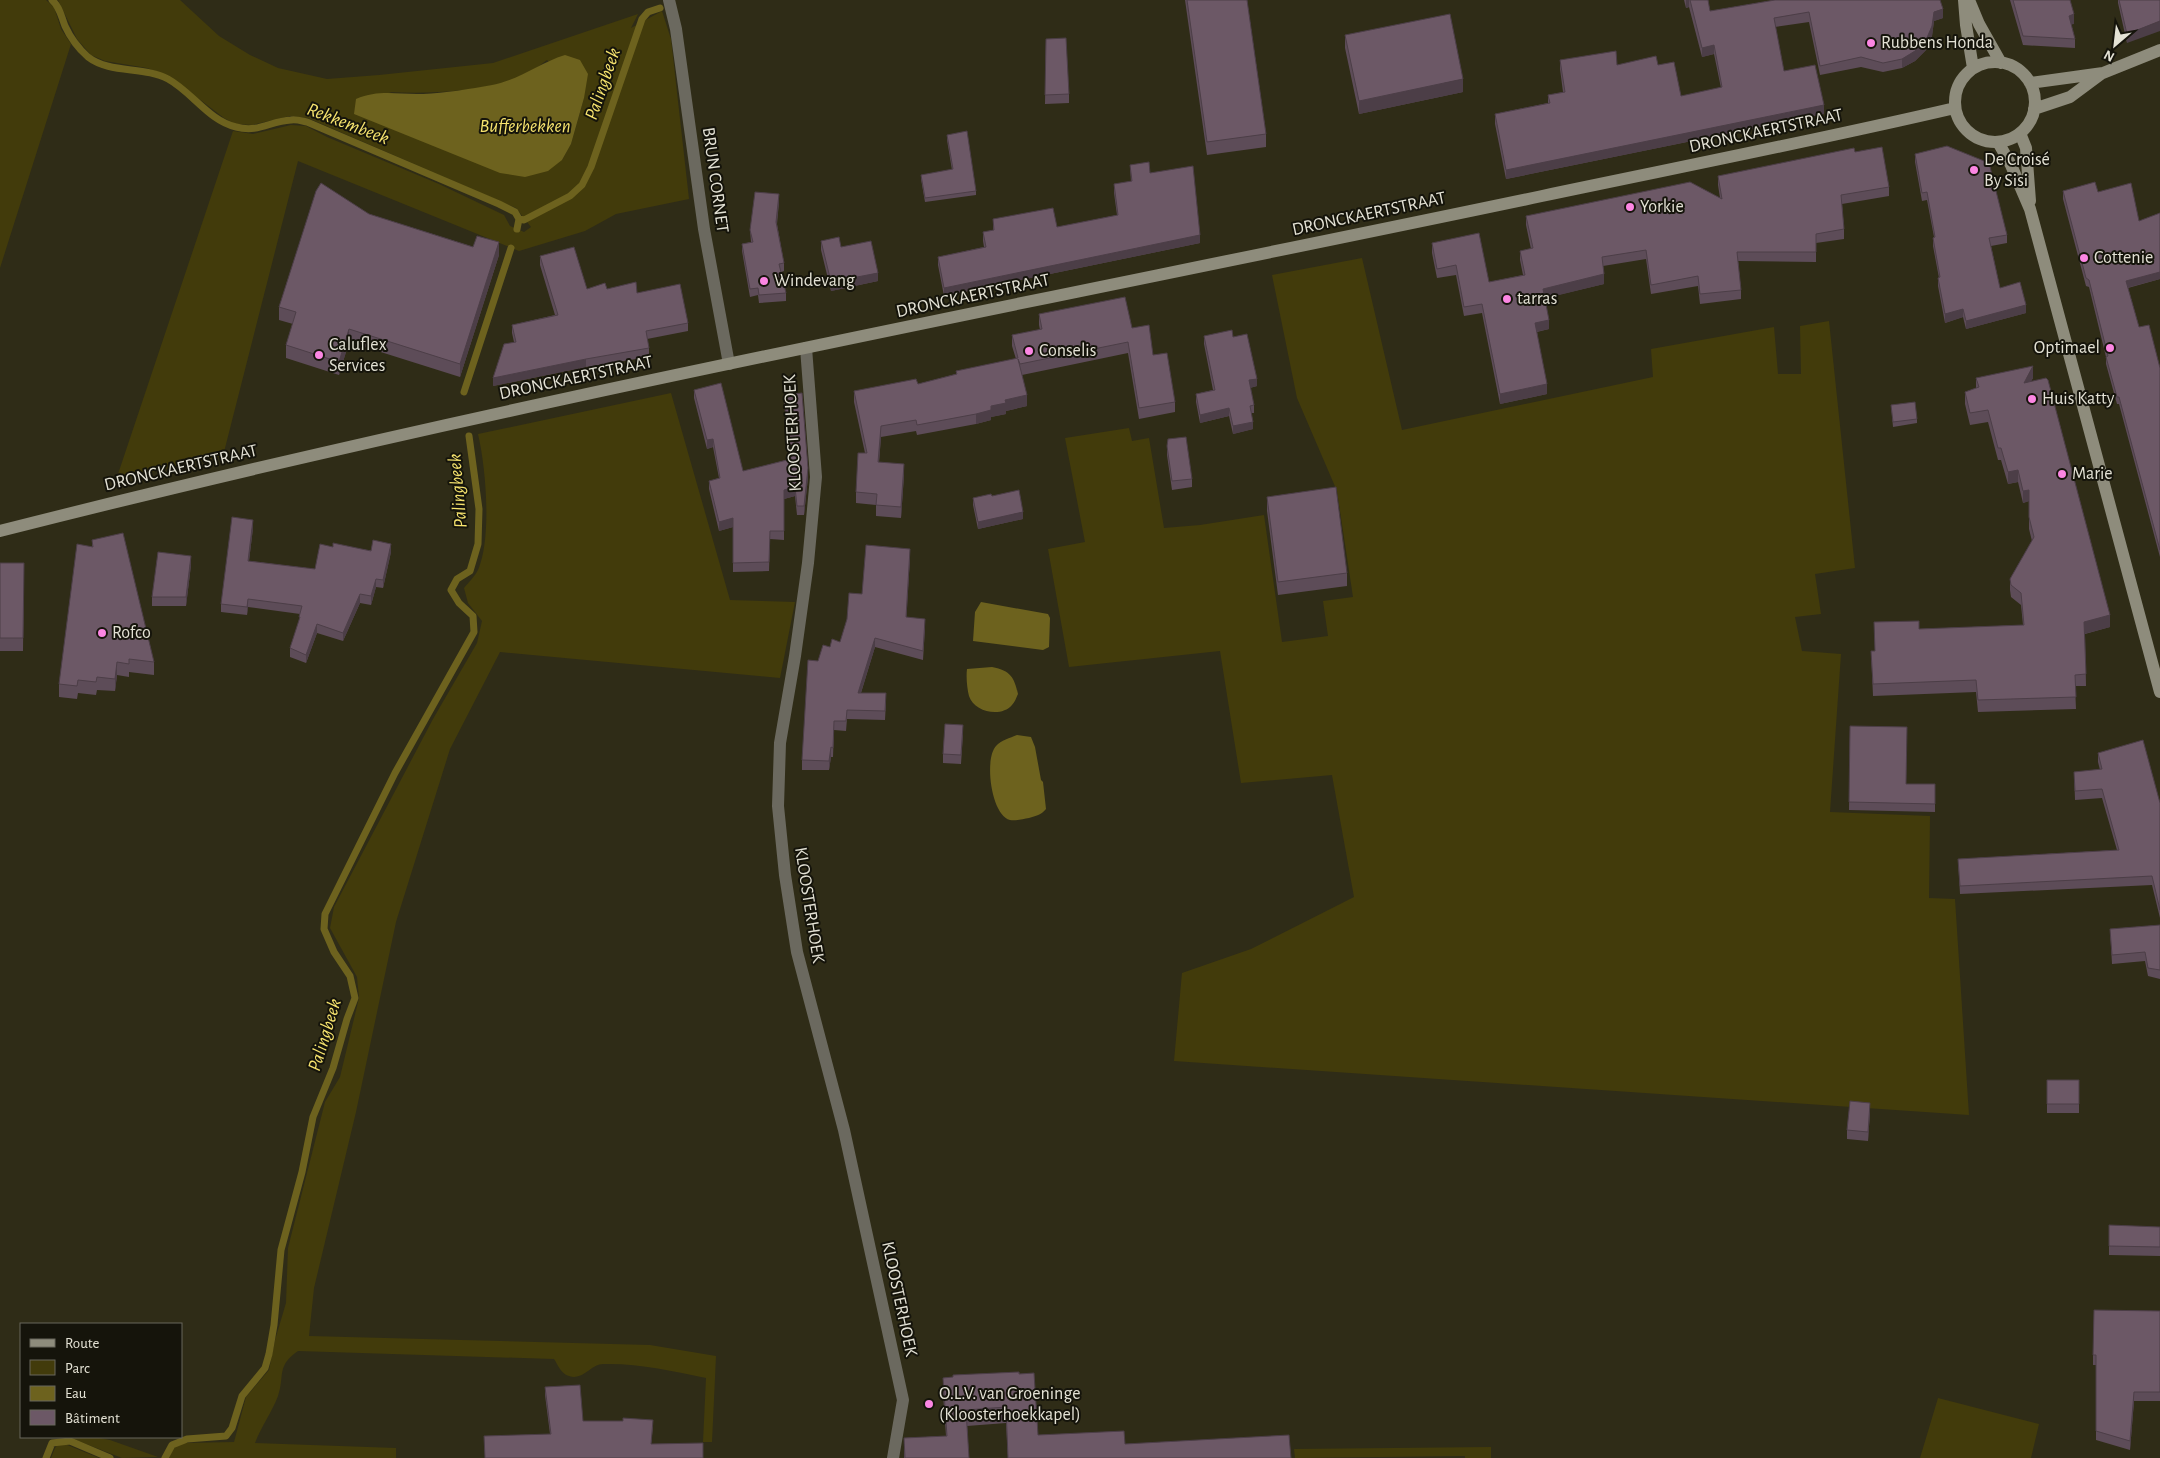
<svg xmlns="http://www.w3.org/2000/svg" width="2160" height="1458" viewBox="0 0 2160 1458" font-family="'Alegreya Sans',sans-serif">
  <rect width="100%" height="100%" fill="#2f2c17"/>
  <path fill="#423b0b" fill-rule="evenodd" d="M0 0H46L54 7 61 29 71 44 0 268Z
    M58 0H180L219 36 250 55 278 68 327 79 379 75 493 63 638 14 631 28 662 11 671 39 689 199 616 214 585 231 519 251 298 161 223 456 116 480 233 131 253 134 291 125 306 126 327 137 439 184 504 215 510 226 524 232 531 227 516 208 308 118 290 116 252 125 235 124 224 118 169 76 147 68 105 61 91 55 77 39ZM547 60 584 98 571 144 562 160 389 92C430 94 482 92 521 77 530 73 539 66 547 60Z
    M1362 258 1402 430 1653 377 1651 349 1774 327 1778 374H1801L1800 326 1829 321 1855 568 1815 574 1821 614 1795 617 1802 651 1841 654 1830 812 1930 816 1929 898 1955 899 1969 1115 1174 1061 1182 973 1251 949 1354 897 1332 775 1241 783 1220 651 1069 667 1048 549 1085 542 1065 438 1129 428 1132 441 1149 438 1164 528 1200 525 1264 515 1282 642 1328 636 1323 601 1353 597 1337 491 1297 398 1272 275Z
    M671 393 730 600 795 602 780 678 500 652 450 749 396 922 356 1112 314 1288 309 1336 650 1345 716 1356 712 1442H703L706 1378C672 1371 638 1363 603 1364 591 1364 583 1381 569 1376 561 1374 558 1365 554 1359L298 1351C276 1366 285 1376 278 1396 272 1412 261 1427 255 1443L396 1448V1458H169L175 1445 184 1443 234 1442 246 1397 269 1370 275 1340 286 1303 288 1248 325 1102 340 1077 359 998 357 977 330 928 334 907 433 719 477 643 482 621 468 603 464 588C468 583 475 576 478 570 492 538 486 468 478 434Z
    M1938 1398 2039 1424 2031 1458H1920Z
    M68 1437H94L110 1440 158 1457 122 1458Z
    M60 1442 99 1458H51L55 1448Z
    M1491 1447V1458H1465V1456L1295 1458 1294 1449Z"/>
  <path fill="#6d621e" d="M565 55 580 60 588 74 584 98 571 144 562 160 548 171 525 177 500 173 354 114 356 99C380 89 398 95 423 94 445 93 470 89 492 85 519 80 539 63 565 55Z
    M981 602 1048 614 1050 618 1049 647 1043 650 973 641 975 612Z
    M992 667C1011 671 1014 677 1018 694 1016 698 1015 702 1012 705 1001 718 974 712 969 696 967 688 966 677 967 669Z
    M1017 735 1031 737 1035 747 1041 780 1043 782 1046 809C1041 815 1036 816 1029 818 1023 819 1015 821 1010 820 991 815 984 759 996 746 1001 740 1010 738 1017 735Z"/>
  <g fill="none" stroke-linecap="round" stroke-linejoin="round">
    <path stroke="#6d621e" stroke-width="7" d="M52 0C60 7 61 16 65 26 70 37 79 49 88 57 110 74 144 66 168 79 192 92 209 121 236 127 259 133 270 121 291 120 296 119 302 121 307 122L499 204 515 212 519 219
      M517 229 519 219 524 220 570 196 582 185 591 167 642 19 648 12 660 8
      M464 392 511 248
      M46 1458 52 1443 70 1441 110 1458
      M165 1458 172 1445 187 1439 226 1436 232 1428 242 1396 265 1368 269 1354 274 1325 281 1250 302 1172 313 1117 333 1068 347 1019 355 998 350 976 334 952 324 929 325 914 395 773 474 632 473 616 459 603 451 590 457 579 470 571 478 544 479 509 469 436"/>
    <path stroke="#6b695f" stroke-width="12" d="M669 0 676 29 704 229 729 364
      M806 348 816 477 808 563 795 656 780 743 778 806 785 875 797 952 844 1130 903 1400 893 1458"/>
    <path stroke="#8e8c7c" stroke-width="12" d="M1964 0 1966 25 1973 68
      M1969 0 1979 24 2001 63
      M1955 102a40 40 0 1 1 80 0a40 40 0 1 1-80 0Z
      M2030 83 2103 73 2160 50
      M2034 109 2070 97 2101 74
      M2020 133 2026 148 2030 201
      M1998 142 2011 165 2030 209 2160 692
      M0 531C510 401 1027 304 1542 196 1680 167 1818 140 1955 108"/>
  </g>
  <path fill="#5d4c58" d="M1185 0H1247L1266 134V147L1207 155Z
    M1684 0H1708L1710 11 1775 0 1943 18 1934 21 1932 36 1926 50 1915 61 1902 68 1883 72 1861 67 1820 75 1809 22 1775 27 1784 71 1824 114 1506 179 1495 124V114L1548 103V95L1563 92 1560 69V60L1617 65H1658L1681 96 1721 88 1714 54 1702 57 1689 7 1686 8Z
    M2010 0H2070L2074 24H2071L2075 39V48L2023 45Z
    M2118 0H2160L2127 43 2118 3Z
    M1345 35 1463 92 1359 114 1345 48Z
    M1046 39 1069 94V103L1045 104Z
    M947 135 976 191V195L925 202 921 179V175L952 170 947 140Z
    M1855 152 1889 187V196L1842 204 1844 229V239L1816 243V262L1738 261 1741 290V299L1700 304 1698 286 1651 294 1646 259 1603 266 1604 284 1545 298 1549 329 1537 332 1547 394 1500 404 1482 313 1464 316 1456 275 1437 278 1432 253V243L1489 282 1523 275 1520 260V251L1531 249 1526 225V216L1720 198 1718 185V176Z
    M1915 154 2007 235V243L1991 246 2000 288 2026 313 1966 329 1963 317 1945 323 1938 286V278H1939L1933 246V238L1934 237 1927 200 1922 201 1915 162Z
    M1130 165 1150 173 1200 243 944 296 938 265V257L984 247 983 241V232L993 230V219L1057 227 1117 215 1114 193V184L1131 182Z
    M2063 191 2098 192 2139 221 2160 213V279L2128 288 2139 327 2160 368V557L2119 404H2117L2106 364V357L2089 287 2086 286 2063 199Z
    M779 202 777 224 784 263V271L781 272 786 293V301L759 303 758 295 750 297 742 251V244L751 242 750 230Z
    M369 214 499 255 460 377 349 342 339 375 286 358V345L293 324 279 320V307Z
    M821 241 841 247 878 281 831 291 821 250Z
    M540 256 587 289H607L637 293 688 323V331L647 339 649 348V357L586 367 493 386 514 342 512 333V325L555 315 540 265Z
    M1039 314 1132 328 1153 355 1175 402V412L1139 419 1128 353 1022 375 1027 406 1006 411V414L991 417V420L976 424 917 435 916 431 881 437 879 463 904 475 901 518 876 516V505L856 503V492L865 453 854 402V391L918 384 956 374V371L1016 359 1012 346V335L1040 330 1039 325Z
    M1204 336 1233 337 1257 386 1250 388 1254 405V413H1251L1253 429 1233 434 1229 416 1200 423 1196 402V394L1213 390 1204 344Z
    M1976 378H2033L2031 381 2110 627 2085 634 2086 686H2075L2076 709 1978 712 1976 692 1873 696 1871 651H1874L1919 629 2023 625 2021 605 2011 597 2010 590V579L2032 541 2029 529V501L2023 503 2018 482 2008 484 2001 460H1998L1988 422 1970 425 1965 404V392L1976 388Z
    M694 390 743 471 790 459 784 403V395L808 477 804 515H797L795 496 784 499V540L770 539 769 571 733 572V527L719 531 709 489V481L719 478 713 447 707 449 694 398Z
    M1891 405 1917 419V423L1893 427Z
    M1167 446 1192 479V487L1172 490 1167 455Z
    M1267 497 1347 573V586L1278 595 1267 511Z
    M973 498 1023 519 978 529 973 505Z
    M253 528 249 561 315 569 333 547 391 552 383 588 376 587 371 605 360 603 343 641 317 633 306 663 290 657V648L299 622 300 614 248 607 247 615 221 612V604Z
    M92 540 154 662V675L129 672V677L117 675 115 691 97 690 96 695 78 693 77 699 59 697V684L92 547Z
    M910 558 906 617 925 628 923 660 875 647 861 693 886 702 885 720 847 719 846 731 834 730 833 757H831L829 770H802V760L818 661 830 647 840 642 862 594Z
    M0 563H24L23 651H0Z
    M191 565 186 606H152V597Z
    M1850 726 1906 784H1935V812L1849 810Z
    M963 734 961 764 943 763V754Z
    M2098 753 2160 803V918L2152 885 1960 894 1958 859 2117 850 2102 798 2075 800 2074 772 2100 770 2098 762Z
    M2160 925V979L2148 976 2145 961 2112 964 2110 929Z
    M2047 1080H2079V1113H2047Z
    M1870 1112 1868 1141 1847 1139V1130Z
    M2160 1227V1256L2109 1255V1246Z
    M2160 1311V1401H2134L2130 1450 2096 1440V1365H2093V1355Z
    M1019 1372 1038 1435 1125 1444 1291 1458H1008L1006 1423 967 1426 969 1458H904V1438L946 1436 943 1394V1378Z
    M545 1387 583 1421 653 1427 651 1444 550 1434 545 1395Z"/>
  <path fill="#4c3e47" d="M1686 0H1689V7L1686 8Z
    M1943 9V18L1934 21 1932 36 1926 50 1915 61 1902 68V59L1934 12Z
    M2074 14V24L2069 25V16Z
    M2160 21V31L2127 43V34Z
    M1714 45V54L1702 57V48Z
    M1463 79V92L1359 114V101Z
    M1824 105V114L1506 179V170Z
    M779 194V202L776 229V222Z
    M1200 235V243L944 296V288Z
    M499 242V255L460 377V364Z
    M2160 272V279L2126 288V281Z
    M878 273V281L831 291V282Z
    M1604 274V284L1543 299V289Z
    M2026 305V313L1966 329V321Z
    M1963 309V317L1945 323V314Z
    M1549 320V329L1535 332V323Z
    M349 329V342L339 375V362Z
    M586 359V367L493 386V378Z
    M2033 366V378L2024 395V383Z
    M1257 379V386L1249 388V380Z
    M1547 384V394L1500 404V394Z
    M1027 395V406L1006 411V414L991 417V420L976 424V414L1005 400Z
    M1229 408V416L1200 423V415Z
    M1253 422V429L1233 434V426Z
    M881 426V437L878 473V462Z
    M713 439V447L707 449V440Z
    M904 464V475L901 518V507Z
    M808 468V477L804 515V506Z
    M2018 470V482L2008 484V472Z
    M795 487V496L784 499V490Z
    M2029 490V501L2023 503V491Z
    M1023 512V519L978 529V522Z
    M733 518V527L719 531V522Z
    M253 520V528L248 569V561Z
    M391 544V552L383 588V580Z
    M910 549V558L906 626V617Z
    M191 556V565L186 606V597Z
    M376 579V587L371 605V596Z
    M360 594V603L343 641V633Z
    M248 599V607L247 615V607Z
    M2110 615V627L2084 634V622Z
    M317 624V633L306 663V655Z
    M875 638V647L858 702V693Z
    M117 662V675L115 691V679Z
    M831 747V757L829 770V761Z
    M1870 1103V1112L1868 1141V1132Z
    M2134 1392V1401L2130 1450V1441Z"/>
  <path fill="#6c5866" stroke="#4c3e47" d="M1187 0H1247L1266 134 1207 142Z
    M1690 0H1708L1710 11 1775 0H1940L1943 9 1934 12 1932 26 1926 40 1915 51 1902 59 1883 63 1861 57 1820 66 1809 12 1774 18 1784 71 1815 65 1824 105 1506 170 1495 114 1550 103 1548 95 1565 92 1560 60 1616 51 1617 65 1656 56 1658 65 1674 62 1681 96 1722 87 1714 45 1702 48Z
    M2013 0H2070L2074 14 2069 16 2075 39 2023 36Z
    M2119 0H2160V21L2127 34Z
    M1450 14 1463 79 1359 101 1345 35Z
    M1066 38 1069 94 1045 95 1046 39Z
    M967 131 976 191 925 198 921 175 953 169 947 135Z
    M1947 146 1989 163 2007 235 1989 238 2000 288 2020 282 2026 305 1966 321 1963 309 1945 314 1938 278 1940 277 1933 238 1935 237 1927 192 1922 193 1915 154Z
    M1882 147 1889 187 1841 195 1844 229 1816 234V252H1737L1741 290 1700 294 1698 276 1651 285 1646 250 1602 257 1604 274 1543 289 1549 320 1535 323 1547 384 1500 394 1482 304 1464 307 1456 265 1437 269 1432 243 1479 233 1489 282 1525 275 1520 251 1533 248 1526 216 1690 182 1722 199 1718 176 1854 148 1855 152Z
    M1149 162 1150 173 1193 166 1200 235 944 288 938 257 986 247 983 232 994 230 993 219 1053 208 1057 227 1118 215 1114 184 1132 181 1130 165Z
    M2095 182 2098 192 2131 183 2139 221 2160 213V272L2126 281 2139 327 2149 325 2160 368V550L2119 397H2117L2106 357 2108 356 2089 280 2086 278 2063 191Z
    M321 183 369 214 473 247 477 236 499 242 460 364 349 329 339 362 286 345 296 312 279 307 316 191Z
    M755 192 779 194 776 222 784 263 779 264 786 293 759 295 758 288 750 289 742 244 753 242 750 230Z
    M839 237 841 247 871 241 878 273 831 282 821 241Z
    M574 247 587 289 605 283 607 289 636 282 637 293 680 284 688 323 646 331 649 348 586 359 493 378 504 344 516 342 512 325 558 315 540 256Z
    M1125 297 1132 328 1149 325 1153 355 1167 353 1175 402 1139 408 1128 342 1020 364 1018 359 1027 395 1005 400 1006 403 991 406V410L976 414 917 425 916 420 881 426 878 462 904 464 901 507 876 505 877 494 856 492 858 453H867L854 391 916 379 918 384 957 374 956 371 1018 358 1012 335 1042 329 1039 314Z
    M1232 330 1233 337 1247 334 1257 379 1249 380 1254 405 1250 406 1253 422 1233 426 1229 408 1200 415 1196 394 1215 390 1204 336Z
    M2033 366 2024 383 2046 378 2048 380 2110 615 2084 622 2086 674 2075 675 2076 697 1978 700 1976 680 1873 684 1871 651H1875L1874 622 1919 621V629L2024 625 2021 593 2011 585 2010 579 2034 537 2029 517V490L2023 491 2018 470 2008 472 2001 448H1998L1988 410 1970 413 1965 392 1979 387 1976 378Z
    M721 383 743 471 791 459 784 395 802 393 808 468 804 506H797L795 487 784 490V531H770L769 562 733 563V518L719 522 709 481 720 478 713 439 707 440 694 390Z
    M1915 402 1917 419 1893 422 1891 405Z
    M1186 437 1192 479 1172 481 1167 446 1168 439Z
    M1336 487 1347 573 1278 582 1267 497Z
    M1019 490 1023 512 978 522 973 498 991 494 992 496Z
    M232 517 253 520 248 561 315 569 320 544 333 547V543L371 551 373 540 391 544 383 580 376 579 371 596 360 594 343 633 317 624 306 655 290 648 300 617H299L302 606 248 599 247 607 221 604Z
    M123 533 154 662 129 659V664L117 662 115 679 97 677 96 682 78 680 77 686 59 684 77 544 93 547 92 540Z
    M866 545 910 549 906 617 925 619 923 651 875 638 858 693H886L885 711 847 710 846 721H834L833 748 831 747 829 761 802 760 808 660 818 661 823 645 830 647 832 639 840 642 847 619 849 593 862 594Z
    M158 552 191 556 186 597H152Z
    M0 563H24L23 638H0Z
    M945 724 963 725 961 755 943 754Z
    M1850 726 1907 727 1906 784H1935V804L1849 802Z
    M2143 740 2160 803V910L2152 876 1960 886 1958 859 2119 850 2102 789 2075 791 2074 772 2102 769 2098 753Z
    M2160 925V970L2148 968 2145 952 2112 955 2110 929Z
    M2047 1080H2079V1104H2047Z
    M1850 1101 1870 1103 1868 1132 1847 1130Z
    M2109 1225 2160 1227V1247L2109 1246Z
    M2094 1310 2160 1311V1392H2134L2130 1441 2096 1431V1355H2093Z
    M1019 1372V1374L1034 1373 1038 1435 1124 1431 1125 1444 1289 1435 1291 1458H1008L1006 1407 966 1410 969 1458H905L904 1438 947 1436 943 1378 953 1377V1375Z
    M580 1385 583 1421H623V1418L653 1420 651 1444 703 1443V1458H485L484 1436 551 1434 545 1387Z"/>
  <g fill="#fc86e3" stroke="#15140b" stroke-width="2">
    <circle cx="1871" cy="43" r="5"/>
    <circle cx="1974" cy="170" r="5"/>
    <circle cx="1630" cy="207" r="5"/>
    <circle cx="2084" cy="258" r="5"/>
    <circle cx="764" cy="281" r="5"/>
    <circle cx="1507" cy="299" r="5"/>
    <circle cx="2110" cy="348" r="5"/>
    <circle cx="1029" cy="351" r="5"/>
    <circle cx="319" cy="355" r="5"/>
    <circle cx="2032" cy="399" r="5"/>
    <circle cx="2062" cy="474" r="5"/>
    <circle cx="102" cy="633" r="5"/>
    <circle cx="929" cy="1404" r="5"/>
  </g>
  <g text-anchor="middle" dominant-baseline="central" stroke-width="4" stroke-linejoin="round" paint-order="stroke">
    <g font-size="18" fill="#e4e2d5" stroke="#15140b" text-anchor="start">
      <text x="1881" y="43">Rubbens Honda</text>
      <text x="1984" y="160">De Croisé<tspan x="1984" dy="21">By Sisi</tspan></text>
      <text x="1640" y="207">Yorkie</text>
      <text x="2094" y="258">Cottenie</text>
      <text x="774" y="281">Windevang</text>
      <text x="1517" y="299">tarras</text>
      <text x="329" y="345">Caluflex<tspan x="329" dy="21">Services</tspan></text>
      <text x="2100" y="348" text-anchor="end">Optimael</text>
      <text x="1039" y="351">Conselis</text>
      <text x="2042" y="399">Huis Katty</text>
      <text x="2072" y="474">Marie</text>
      <text x="112" y="633">Rofco</text>
      <text x="939" y="1394">O.L.V. van Groeninge<tspan x="939" dy="21">(Kloosterhoekkapel)</tspan></text>
    </g>
    <g font-size="18" fill="#e4e2d5" stroke="#15140b">
      <text transform="translate(1766 131) rotate(-12)">DRONCKAERTSTRAAT</text>
      <text transform="translate(715 180) rotate(82)">BRUN CORNET</text>
      <text transform="translate(1369 214) rotate(-12)">DRONCKAERTSTRAAT</text>
      <text transform="translate(973 296) rotate(-12)">DRONCKAERTSTRAAT</text>
      <text transform="translate(576 378) rotate(-12)">DRONCKAERTSTRAAT</text>
      <text transform="translate(793 433) rotate(-93)">KLOOSTERHOEK</text>
      <text transform="translate(181 468) rotate(-13)">DRONCKAERTSTRAAT</text>
      <text transform="translate(809 905) rotate(81)">KLOOSTERHOEK</text>
      <text transform="translate(899 1299) rotate(78)">KLOOSTERHOEK</text>
    </g>
    <g font-size="19" font-style="italic" fill="#f7e46e" stroke="#15140b">
      <text transform="translate(603 84) rotate(-71)">Palingbeek</text>
      <text transform="translate(348 124) rotate(21)">Rekkembeek</text>
      <text x="525" y="126">Bufferbekken</text>
      <text transform="translate(458 491) rotate(-95)">Palingbeek</text>
      <text transform="translate(325 1035) rotate(-73)">Palingbeek</text>
    </g>
  </g>
  <rect x="20" y="1323" width="162" height="115" fill="#15140b" stroke="#68665c"/>
  <rect x="30" y="1339" width="25" height="8" fill="#8e8c7c" stroke="#68665c"/>
  <text x="65" y="1348" font-size="15" fill="#e4e2d5">Route</text>
  <rect x="30" y="1360" width="25" height="15" fill="#423b0b" stroke="#68665c"/>
  <text x="65" y="1373" font-size="15" fill="#e4e2d5">Parc</text>
  <rect x="30" y="1386" width="25" height="15" fill="#6d621e" stroke="#68665c"/>
  <text x="65" y="1398" font-size="15" fill="#e4e2d5">Eau</text>
  <rect x="30" y="1410" width="25" height="15" fill="#6c5866" stroke="#68665c"/>
  <text x="65" y="1423" font-size="15" fill="#e4e2d5">Bâtiment</text>
  <g transform="translate(2115 45) rotate(208)" stroke="#15140b" stroke-width="4" paint-order="stroke">
  <path d="M0-4L9 19L0 12L-9 19Z" fill="#e4e2d5"/>
  <text y="-8" font-size="14" font-weight="bold" text-anchor="middle" fill="#e4e2d5">N</text>
  </g>
</svg>
